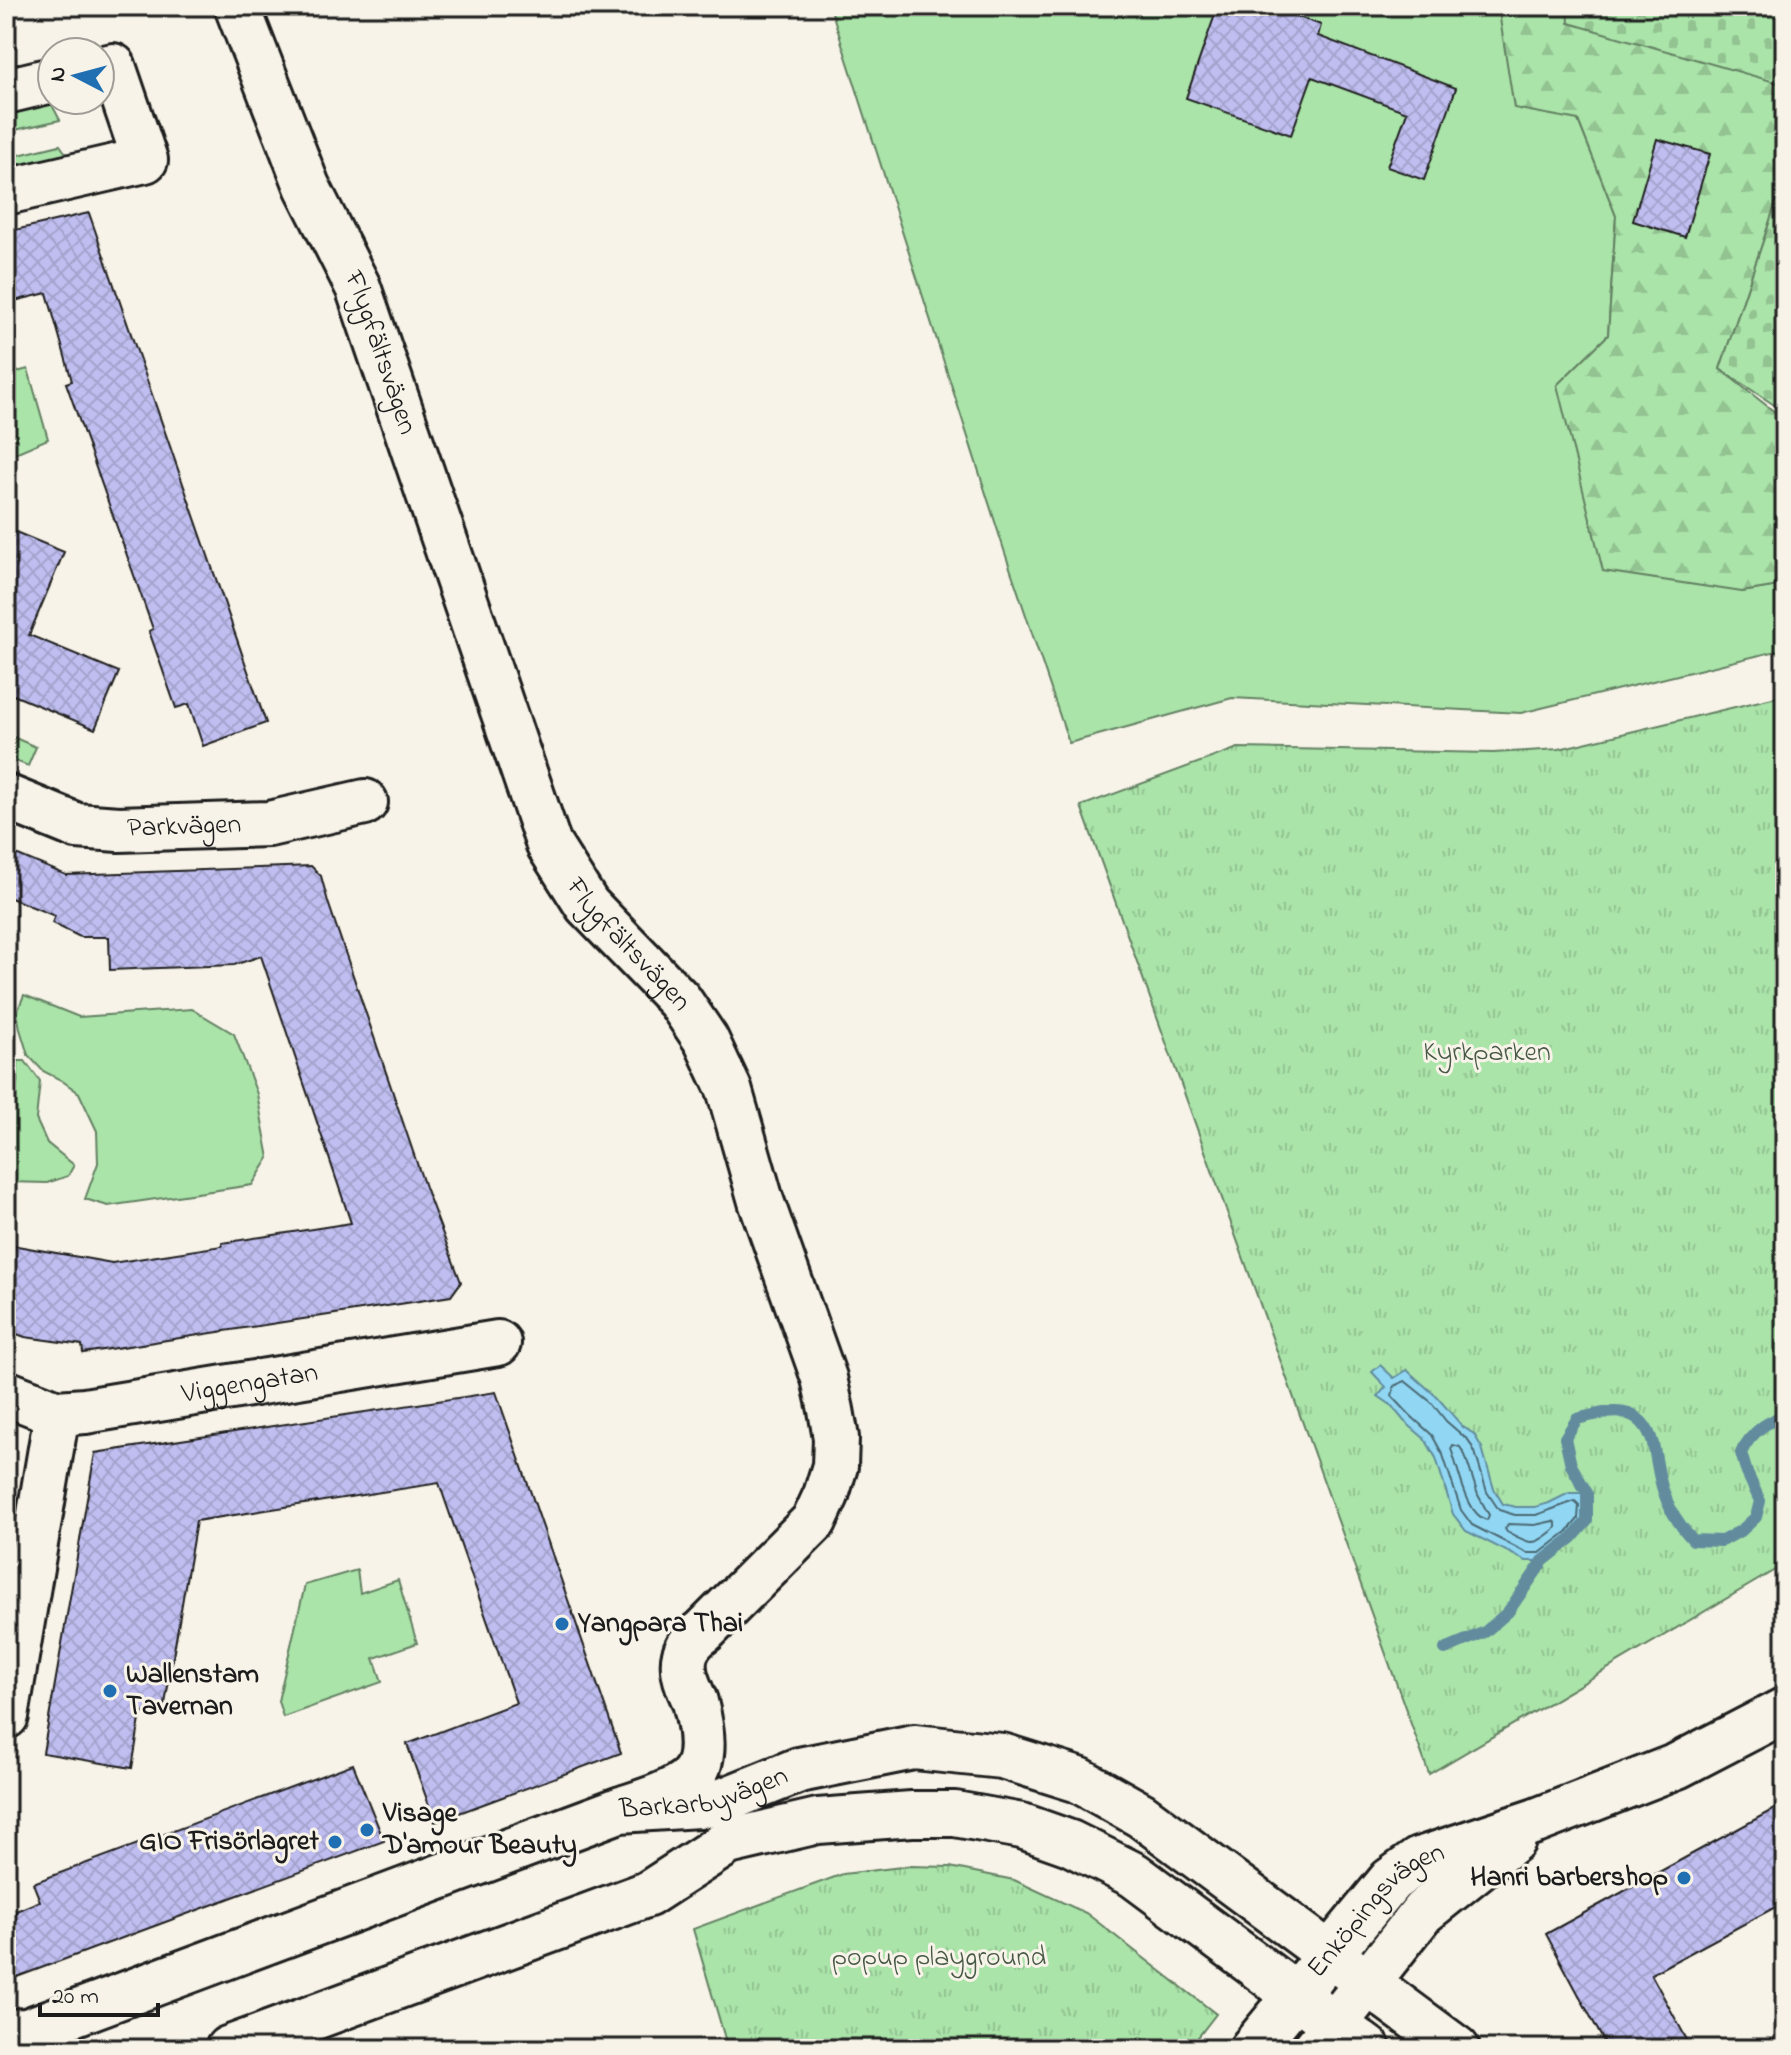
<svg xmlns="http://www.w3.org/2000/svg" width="1791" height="2055" viewBox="0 0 1791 2055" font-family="'Indie Flower',sans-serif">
  <defs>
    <pattern id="forest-firs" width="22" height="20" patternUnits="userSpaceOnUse" patternTransform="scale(2)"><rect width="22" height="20" fill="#aae4a9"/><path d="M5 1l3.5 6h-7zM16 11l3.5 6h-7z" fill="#92c391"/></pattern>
    <pattern id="cemetery-stones" width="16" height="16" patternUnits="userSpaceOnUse" patternTransform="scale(2)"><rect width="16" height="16" fill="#aae4a9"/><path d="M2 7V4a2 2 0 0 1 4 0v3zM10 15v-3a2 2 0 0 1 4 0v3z" fill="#92c391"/></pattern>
    <pattern id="park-tufts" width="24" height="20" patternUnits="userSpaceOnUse" patternTransform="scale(2)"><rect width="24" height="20" fill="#aae4a9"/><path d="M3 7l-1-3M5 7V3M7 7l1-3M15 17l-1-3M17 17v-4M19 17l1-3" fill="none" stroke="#92c391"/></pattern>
    <pattern id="building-cross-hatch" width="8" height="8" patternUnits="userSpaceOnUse" patternTransform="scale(2)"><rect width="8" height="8" fill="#c0bef0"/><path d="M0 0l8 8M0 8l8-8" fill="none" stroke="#a4a3cd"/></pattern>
  </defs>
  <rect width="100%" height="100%" fill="#f7f3e8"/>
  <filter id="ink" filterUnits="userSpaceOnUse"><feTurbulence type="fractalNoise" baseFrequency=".0125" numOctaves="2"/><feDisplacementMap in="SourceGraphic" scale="16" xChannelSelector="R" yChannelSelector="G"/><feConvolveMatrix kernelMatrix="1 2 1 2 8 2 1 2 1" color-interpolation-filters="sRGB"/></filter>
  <g filter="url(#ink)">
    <path fill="#aae4a9" stroke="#638062" stroke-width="2" d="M830 6H1503L1578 120 1616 216 1608 335 1557 385 1742 592 1785 585V649L1521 713 1232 698 1069 743 1005 553Z
      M51 103 60 120 6 132V113Z
      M60 145 72 162 6 178V158Z
      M28 369 48 439 6 457V375Z
      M6 734 36 747 28 766 6 757Z
      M24 995 79 1017 192 1009 234 1034 257 1094 269 1158 252 1185 108 1206 85 1199 98 1163 97 1131 79 1093 61 1080 43 1071 28 1055 20 1029 17 1012Z
      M18 1061H25L40 1081 36 1119 47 1143 74 1165 68 1176 47 1183 6 1182V1100L17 1083Z
      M357 1570 360 1593 398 1580 417 1643 374 1658 382 1682 283 1717 278 1701 305 1585Z"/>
    <path fill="url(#forest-firs)" stroke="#638062" stroke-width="2" d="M1498 6H1785V176L1720 369 1785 420V585L1742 592 1603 571 1557 385 1608 335 1616 216 1578 120 1514 108Z"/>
    <path fill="url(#cemetery-stones)" stroke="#638062" stroke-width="2" d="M1568 6H1785V85L1569 23Z
      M1785 176V412L1720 369Z"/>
    <path fill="url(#park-tufts)" stroke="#638062" stroke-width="2" d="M1785 695V1564L1429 1774 1081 806 1238 748 1493 753 1559 749Z
      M910 1866 950 1867 1014 1880 1086 1913 1216 2014 1189 2049H728L693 1929 843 1874Z"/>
    <path fill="#91d7f3" stroke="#628c9d" stroke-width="2" d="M1380 1365 1394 1378 1407 1370 1437 1397 1463 1427 1474 1434 1482 1448 1494 1489 1503 1504 1516 1507H1535L1549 1503 1569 1493H1587V1521L1572 1538 1543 1561H1526L1466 1531 1453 1514 1436 1458 1425 1439 1404 1421 1391 1405 1378 1396 1386 1387 1372 1372Z"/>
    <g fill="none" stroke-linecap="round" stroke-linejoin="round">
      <path stroke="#4b6772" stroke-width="2" d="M1405 1381 1431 1402 1446 1421 1469 1441 1475 1452 1487 1492 1499 1510 1515 1515H1536L1575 1501 1579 1505 1578 1519 1567 1532 1540 1553H1527L1472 1525 1461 1510 1443 1455 1432 1435 1410 1415 1392 1396 1394 1386Z
        M1453 1445 1460 1447 1465 1455 1478 1495 1489 1515 1487 1520C1466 1515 1459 1469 1451 1449Z
        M1553 1521 1556 1523V1528C1532 1547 1534 1545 1507 1532L1505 1529 1508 1524 1535 1525Z"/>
      <path stroke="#628c9d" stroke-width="12" d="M1785 1369 1783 1373 1785 1377
        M1445 1649 1485 1632 1508 1612 1543 1561 1572 1538 1587 1521V1493L1571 1465 1565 1438 1577 1419C1610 1410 1642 1403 1653 1444 1657 1460 1658 1477 1664 1493 1670 1512 1680 1526 1693 1540L1722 1541 1742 1530 1756 1517 1760 1501 1747 1473 1741 1453C1746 1442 1753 1434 1762 1427 1770 1421 1779 1419 1785 1412"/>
    </g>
    <path fill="url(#building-cross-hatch)" stroke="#1c1c1c" stroke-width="2" d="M1218 6H1267L1321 25 1318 36 1456 88 1424 180 1387 167 1407 112 1312 77 1291 135 1186 98Z
      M1657 139 1710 154 1685 237 1633 221Z
      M89 213 266 723 203 746 189 704 176 708 149 631 153 629 66 383 72 381 47 293 6 303V232Z
      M6 528 64 552 29 635 119 672 95 729 6 692Z
      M6 850 66 875 311 866 321 876 328 902 425 1187 461 1282 451 1296 83 1353 82 1345 25 1337 6 1330V1244L112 1263 222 1246V1243L351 1223 261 956 234 965 110 970 109 937H80L52 923 55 916 6 896Z
      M496 1392 621 1753 435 1822 407 1744 516 1703 439 1483 196 1521 163 1716 141 1713 132 1768 43 1753 95 1453Z
      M353 1764 384 1841 6 1981V1968L16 1911 40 1901 33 1883Z
      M1785 1803V1902L1651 1974 1692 2049H1608L1546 1934Z"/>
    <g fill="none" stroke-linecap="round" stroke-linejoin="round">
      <defs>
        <g id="minor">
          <path id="s1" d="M237 6 307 186 358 287 549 845 587 905 679 1000 706 1040 729 1089 761 1201 824 1378 831 1410 836 1438 835 1466 826 1495 814 1521 704 1631C684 1645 679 1661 688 1685 690 1691 693 1696 695 1702 701 1725 709 1763 688 1780 669 1795 642 1802 619 1810"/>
          <path d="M6 91 52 80"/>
          <path d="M6 192 145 160 113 66 100 69"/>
          <path id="s2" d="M6 797 77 826 119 829 269 824 365 802"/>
          <path id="s3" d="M6 1393 57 1413 85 1411 498 1343"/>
          <path d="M6 1716 57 1413"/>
          <path id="s4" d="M6 2032 27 2031 619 1810 715 1804 799 1770 914 1747 1002 1756 1079 1780 1141 1815 1457 2049"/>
          <path d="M228 2049 648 1894 728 1842 818 1821 912 1814H955L1022 1826 1070 1843 1134 1875 1368 2049"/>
          <path id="s5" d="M1252 2049 1391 1880 1419 1860 1536 1821 1677 1766 1785 1710"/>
          <path d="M1315 2049 1423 1912 1513 1840"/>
        </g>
      </defs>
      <use href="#minor" stroke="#1c1c1c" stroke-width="50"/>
      <use href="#minor" stroke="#f7f3e8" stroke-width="44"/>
    </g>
  </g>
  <g fill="#1f6fb2" stroke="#f7f3e8" stroke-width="3">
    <circle cx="562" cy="1624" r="8"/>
    <circle cx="110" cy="1691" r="8"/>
    <circle cx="367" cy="1830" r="8"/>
    <circle cx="335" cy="1842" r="8"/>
    <circle cx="1684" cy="1878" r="8"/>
  </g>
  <g text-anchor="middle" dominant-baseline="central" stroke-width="6" stroke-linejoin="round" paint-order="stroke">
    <g font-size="28" fill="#1c1c1c" stroke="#f7f3e8">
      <text stroke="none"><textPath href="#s1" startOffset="376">Flygfältsvägen</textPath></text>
      <text stroke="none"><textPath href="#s2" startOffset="184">Parkvägen</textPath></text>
      <text stroke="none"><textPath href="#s1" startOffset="1024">Flygfältsvägen</textPath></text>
      <text stroke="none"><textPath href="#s3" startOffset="250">Viggengatan</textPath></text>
      <text stroke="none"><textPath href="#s4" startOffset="740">Barkarbyvägen</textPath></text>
      <text stroke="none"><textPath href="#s5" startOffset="188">Enköpingsvägen</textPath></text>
    </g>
    <g font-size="28" fill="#475846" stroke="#f7f3e8">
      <text x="1487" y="1053">Kyrkparken</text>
      <text x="939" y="1958">popup playground</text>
    </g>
    <g font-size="28" font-weight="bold" fill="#1c1c1c" stroke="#f7f3e8" text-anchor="start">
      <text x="578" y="1624">Yangpara Thai</text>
      <text x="126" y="1675">Wallenstam<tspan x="126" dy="32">Tavernan</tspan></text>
      <text x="383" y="1814">Visage<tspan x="383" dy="32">D'amour Beauty</tspan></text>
      <text x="319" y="1842" text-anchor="end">GIO Frisörlagret</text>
      <text x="1668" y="1878" text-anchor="end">Hanri barbershop</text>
    </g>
  </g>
  <rect width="1791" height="2055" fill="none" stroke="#f7f3e8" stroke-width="32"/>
  <rect x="16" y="16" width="1759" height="2023" fill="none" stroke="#1c1c1c" stroke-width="3" filter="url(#ink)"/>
  <g transform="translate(76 76) rotate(276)"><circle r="38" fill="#f7f3e8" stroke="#9f9d96" stroke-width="2"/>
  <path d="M0-6L14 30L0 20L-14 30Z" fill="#1f6fb2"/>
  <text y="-12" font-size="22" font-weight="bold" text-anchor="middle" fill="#1c1c1c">N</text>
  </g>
  <path d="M40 2003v12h118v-12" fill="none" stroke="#1c1c1c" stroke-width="4"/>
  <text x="52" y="2003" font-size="24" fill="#1c1c1c" stroke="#f7f3e8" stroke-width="6" paint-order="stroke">20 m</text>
</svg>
